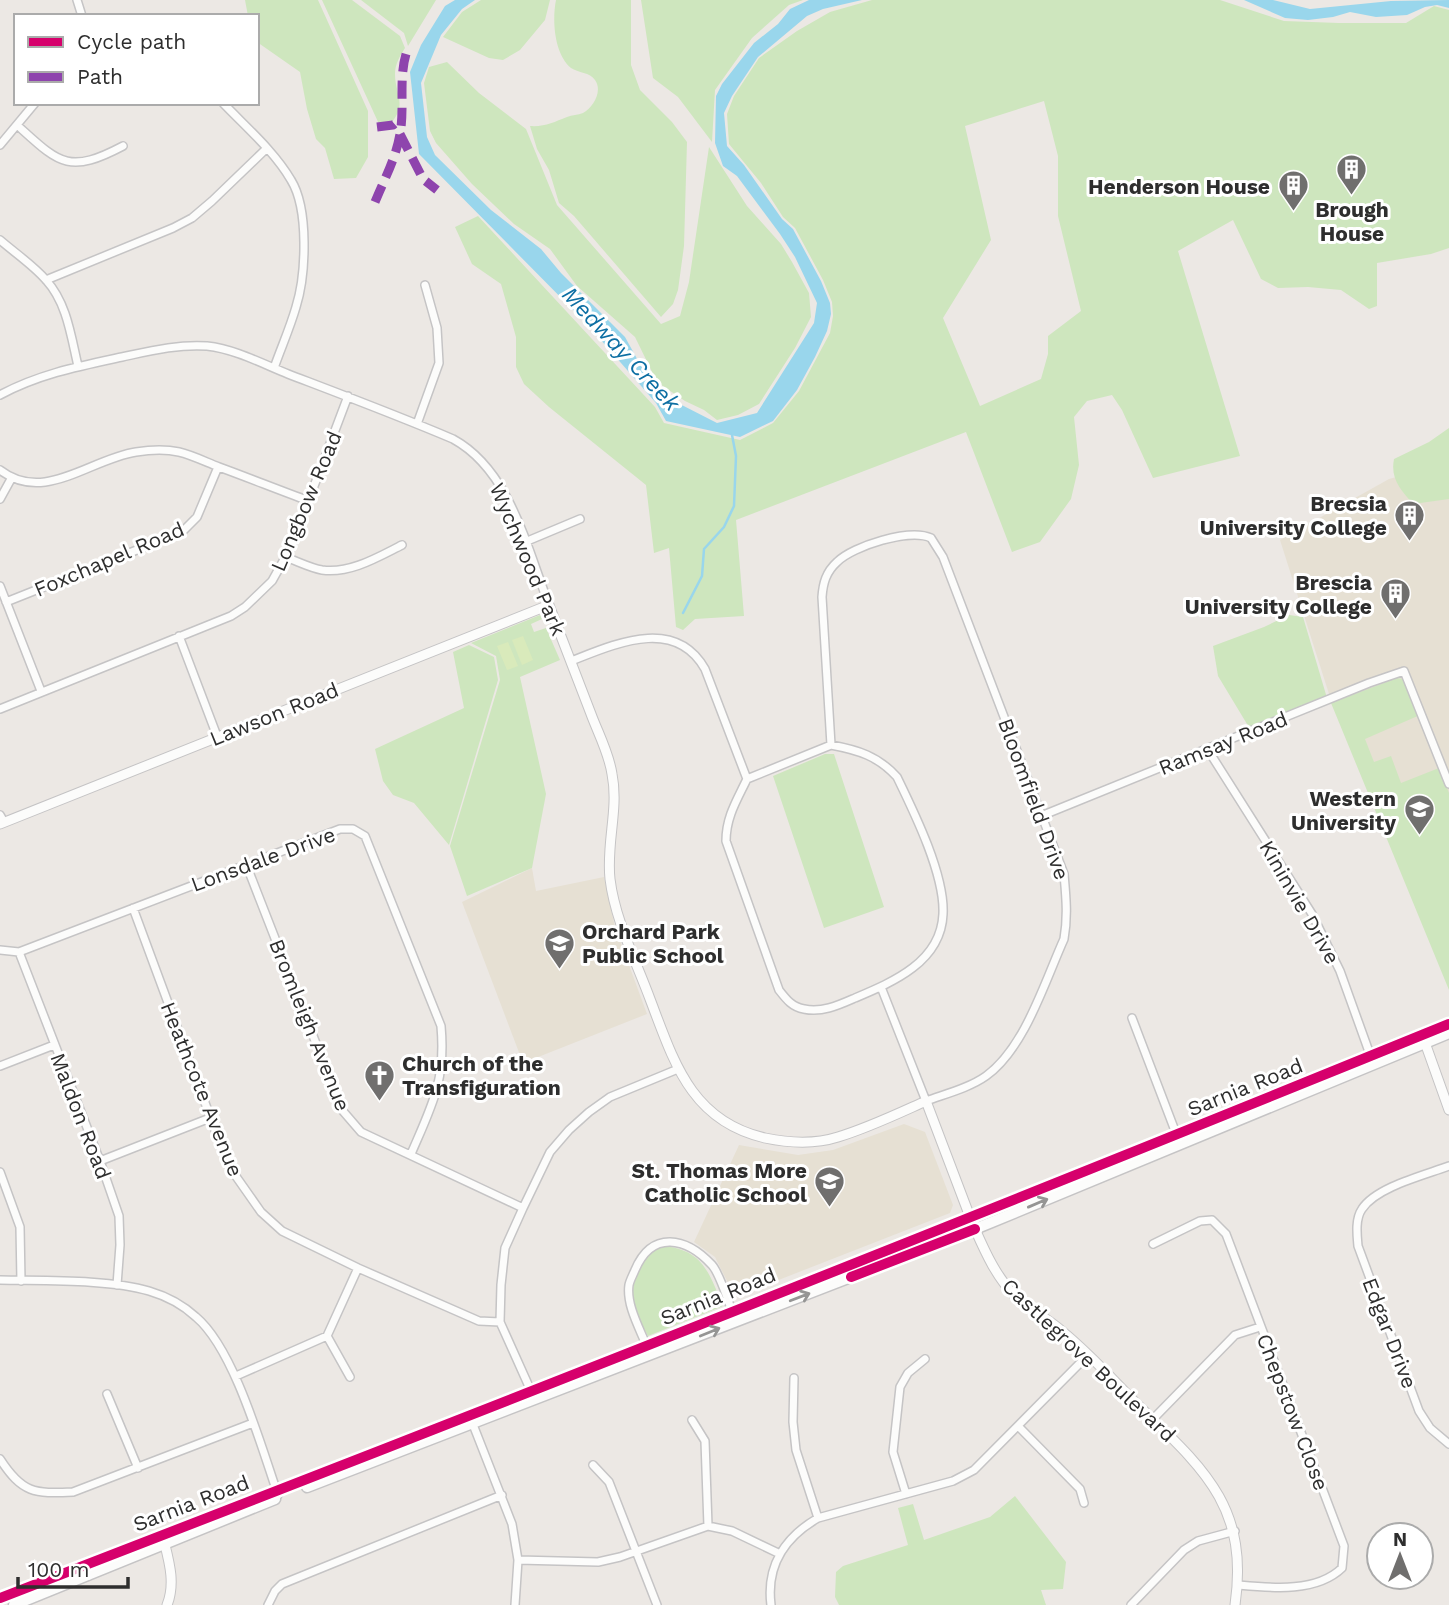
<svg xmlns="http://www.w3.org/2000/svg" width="1449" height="1605" viewBox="0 0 1449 1605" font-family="'Work Sans',sans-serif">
  <rect width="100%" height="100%" fill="#ece8e4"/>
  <path fill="#e6e0d3" d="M1449 463V980L1329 694 1280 540 1389 479Z
    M532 868 536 891 604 877 615 927 647 1014 523 1063 462 902Z
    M904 1124 925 1132 953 1205 950 1213 735 1297 715 1257 694 1242 739 1145 798 1155 833 1150Z"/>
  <path fill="#cee6be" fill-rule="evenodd" d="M245 0H318L368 111V157L356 178 334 179 325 148 316 139 307 109 300 72 257 42V16H248Z
    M322 0H352L400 36 405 48C400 56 395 64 395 74 395 94 407 103 392 122L379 124Z
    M361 0H436L408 46 404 33Z
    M481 0H550L545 20 520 50 503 60 489 58 443 37 462 12Z
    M556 0H631V65L640 90 672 122 687 142 684 246 678 290 673 304 661 317 574 216 559 203 549 170 537 149 530 126C545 127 554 122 567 117 572 115 578 115 583 113 593 108 603 91 595 80 590 72 578 73 571 68 554 54 552 20 556 0Z
    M641 0H803L789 5 752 38 715 90 712 142 678 97 653 78Z
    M872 0H1220L1284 21 1339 23H1406L1434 6 1449 10V248L1431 254 1377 263V306L1369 309 1341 290 1308 287 1278 288 1261 279 1233 220 1178 251 1240 456 1153 478 1122 410 1112 395 1087 401 1074 417 1079 465 1071 499 1040 542 1012 552 966 432 736 520 744 616 695 619 683 630 676 627 669 548 654 553 646 485 549 407 524 384 516 367V337L501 284 472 264 455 227 478 216 655 407 664 423 740 440 773 423 799 391 830 333 833 316 832 302 823 280 795 228 783 217 761 183 729 144 727 114 734 96 759 58 797 31 830 12ZM1044 101 1058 156V216L1081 311 1048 336V354L1041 379 980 406 943 318 991 240 965 126Z
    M447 62 479 93 526 129 557 205 661 324 680 316 689 282 709 147 747 206 781 244 792 262 809 293 811 317 795 348 759 404 738 415 717 420 704 410 685 401 657 382 635 337 577 286 550 249 514 224 472 184 436 143 430 131 424 83 429 67Z
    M1449 428V499L1413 504C1401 490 1390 479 1394 459L1429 442Z
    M540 615 542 619 531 624 534 632 546 628 560 660 520 677 546 794 532 868 467 896 450 846 500 680 496 656 471 643Z
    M1289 615 1303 617 1327 698 1250 729 1218 676 1213 646 1264 627Z
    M469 645 494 657 498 680 449 845 414 803 393 795 383 781 375 749 464 708 453 652Z
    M1397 678 1403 679 1420 715 1365 739 1374 762 1391 756 1401 783 1439 768 1449 793V990L1331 703Z
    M825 754H834L884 907 824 928 773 776Z
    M662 1246C703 1249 709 1273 723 1306L648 1336C642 1325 634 1311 633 1298 631 1279 645 1253 662 1246Z
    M1015 1496 1066 1562 1063 1589 1041 1590 1046 1605H839L835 1597 836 1572 843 1566 908 1545 898 1508 913 1504 924 1540 990 1517Z"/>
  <path fill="#d9eabb" d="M523 636 533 660 522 665 512 640Z
    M508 642 518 666 507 670 497 646Z"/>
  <path fill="#99d6ec" d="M455 0H475L462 9 441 35 421 83 427 137 435 155 491 210 541 249 561 273 625 337 641 366 670 399 717 423 757 413 814 323 817 303 795 257 780 234 737 176 723 166 715 143 716 96 722 84 754 43 778 24 790 9 809 0H862L823 9 807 16 758 57 732 96 724 113 727 146 744 165 782 219 793 229 821 281 830 303 831 314 827 331 815 357 797 390 773 421 740 437 666 421 656 403 586 323 419 154 410 72 421 45 445 6Z
    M1244 0H1273L1310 9 1391 1 1449 0V8L1437 5 1425 7 1407 15 1376 17 1350 12 1333 17 1308 20 1285 18Z"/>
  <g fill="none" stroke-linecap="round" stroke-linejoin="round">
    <path stroke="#99d6ec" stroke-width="2.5" d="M683 613 702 576 704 549 724 527 734 506 736 456 732 435"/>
    <defs>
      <path id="minor" d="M77 0 82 16
        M223 103C246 127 274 151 291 180 309 209 306 275 296 307 290 328 281 348 274 368
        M17 125C59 163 68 175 123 146
        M0 145 35 103
        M0 240C15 253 33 265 46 280 67 303 71 336 78 366
        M46 280 173 228 192 218 212 201 266 149
        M0 395C39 374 80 366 122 357 150 351 178 344 207 346 235 349 263 364 288 374 343 395 399 416 453 439 510 470 527 548 549 605
        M417 424 439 363 437 328 425 285
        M0 470C44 504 90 459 136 452 149 450 165 449 179 452 192 455 206 462 219 467 249 478 279 490 309 501
        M0 499 11 479
        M525 542 580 519
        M285 557C297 561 310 568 322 570 350 574 378 557 402 545
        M0 586 41 691
        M6 602 182 532 197 517 218 467
        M179 636 217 736
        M571 661C615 644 675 616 705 669L747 779
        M0 709 231 616 245 607 272 581 291 547 348 396
        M831 745 822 597C823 583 826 572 837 562 853 546 910 528 931 538L943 557 1064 874C1066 897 1068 916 1064 939 1045 981 1025 1048 986 1076 969 1088 945 1094 926 1101L881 987
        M831 745C858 750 878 756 897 777 914 812 945 875 943 914 941 962 893 982 855 998 839 1005 822 1013 804 1009 792 1007 786 999 779 990L726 841C726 817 737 800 747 779Z
        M1208 750 1312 914 1340 971 1372 1060
        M0 815 4 822
        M1041 816 1369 683 1404 671 1449 784
        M246 864 342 1110 361 1132 523 1208
        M133 908 228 1165 261 1212 282 1231 358 1268 479 1321 500 1322
        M0 950 19 952 340 829H353L365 836 441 1026C446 1081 432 1105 411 1154
        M19 952 100 1161 119 1216 120 1245 117 1285
        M1132 1018 1177 1136
        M0 1066 54 1045
        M100 1161 210 1118
        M1449 1166C1425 1175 1376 1187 1362 1209 1355 1219 1357 1235 1358 1246L1419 1411 1430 1428 1449 1444
        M0 1172 20 1227 21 1281
        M1153 1244 1200 1221 1212 1220 1226 1234 1344 1546 1342 1568C1316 1593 1271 1588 1238 1585
        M0 1280C43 1281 110 1279 149 1291 166 1296 183 1305 196 1317 234 1349 261 1446 278 1495
        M327 1336 350 1377
        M647 1347C640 1329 626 1305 629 1285 630 1280 633 1275 635 1270 652 1230 686 1237 712 1265 720 1274 728 1301 733 1314
        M236 1376 327 1336 358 1268
        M794 1378 793 1422 796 1450 818 1518
        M531 1391 500 1322 501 1285 505 1248 523 1208 550 1152 569 1130 589 1112 610 1097 678 1069
        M107 1394 138 1468
        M1153 1419 1235 1335 1260 1327
        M692 1420 705 1441 708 1526
        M472 1422 512 1524 518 1560 515 1605
        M1019 1427 1080 1489 1084 1503
        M0 1459C22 1493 34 1494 73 1492L253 1423
        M593 1465 609 1482 657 1605
        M906 1494 893 1452 900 1387 908 1373 925 1359
        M518 1560 598 1562 620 1557 708 1526 732 1531 778 1553
        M268 1605 275 1591 282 1584 502 1495
        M771 1605C766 1566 785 1537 818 1518L953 1481 974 1470 1088 1355
        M1131 1605 1184 1550 1198 1541 1235 1531"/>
      <path id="tertiary" d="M0 824 549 605C563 641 577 678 591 714 598 733 609 753 612 774 619 809 606 843 610 879 615 920 636 961 650 999 674 1062 691 1121 765 1138 789 1143 813 1145 838 1137 868 1128 897 1114 926 1101L970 1217
        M1423 1037 1449 1110
        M975 1229C986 1254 997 1278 1016 1297 1030 1310 1049 1319 1063 1332 1090 1354 1114 1381 1139 1406 1204 1469 1249 1507 1235 1605
        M165 1545C170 1565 175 1585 167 1605"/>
      <path id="secondary" d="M307 1487 975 1229 1449 1033
        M0 1598C485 1411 968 1220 1449 1024
        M14 1605 275 1499"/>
    </defs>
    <use href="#minor" stroke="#c5c4c5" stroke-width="10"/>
    <use href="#tertiary" stroke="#c5c4c5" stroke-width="11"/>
    <use href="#secondary" stroke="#c5c4c5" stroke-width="13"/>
    <use href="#minor" stroke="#fcfcfb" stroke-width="7"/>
    <use href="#tertiary" stroke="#fcfcfb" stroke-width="9"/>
    <use href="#secondary" stroke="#fcfcfb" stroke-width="10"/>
    <path stroke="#8e44ad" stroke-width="9" stroke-dasharray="18 9" stroke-linecap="butt" d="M377 127 393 125 401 118
      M400 134 423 179 437 190
      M375 202C384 180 396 158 400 134 405 107 398 77 407 51"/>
    <defs>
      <path id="cycleway" d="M851 1277 975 1229
        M0 1598C485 1411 968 1220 1449 1024"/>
    </defs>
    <use href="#cycleway" stroke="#fff" stroke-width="15"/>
    <use href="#cycleway" stroke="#d6006c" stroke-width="10"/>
  </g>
  <defs><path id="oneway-shaft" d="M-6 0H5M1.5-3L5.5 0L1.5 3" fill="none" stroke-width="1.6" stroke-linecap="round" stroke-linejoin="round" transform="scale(1.75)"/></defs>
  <g stroke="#959594">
    <use href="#oneway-shaft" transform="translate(1038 1203) rotate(-23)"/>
    <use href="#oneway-shaft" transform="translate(800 1297) rotate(-21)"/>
    <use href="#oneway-shaft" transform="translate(710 1332) rotate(-22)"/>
  </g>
  <defs>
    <symbol id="building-pin" viewBox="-11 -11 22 30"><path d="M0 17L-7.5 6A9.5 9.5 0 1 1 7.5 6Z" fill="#706f6e" stroke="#fff"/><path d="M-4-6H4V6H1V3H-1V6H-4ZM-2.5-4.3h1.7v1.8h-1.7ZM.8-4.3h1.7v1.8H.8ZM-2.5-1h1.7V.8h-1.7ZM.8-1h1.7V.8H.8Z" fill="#fff"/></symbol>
    <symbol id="university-pin" viewBox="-11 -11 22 30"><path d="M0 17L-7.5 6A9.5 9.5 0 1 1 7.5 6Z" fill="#706f6e" stroke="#fff"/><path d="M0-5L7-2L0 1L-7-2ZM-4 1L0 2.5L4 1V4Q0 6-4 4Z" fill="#fff"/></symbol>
    <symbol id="school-pin" viewBox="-11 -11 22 30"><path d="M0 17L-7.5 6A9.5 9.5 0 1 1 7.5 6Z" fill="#706f6e" stroke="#fff"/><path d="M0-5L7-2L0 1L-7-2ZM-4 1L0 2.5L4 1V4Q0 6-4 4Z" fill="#fff"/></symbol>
    <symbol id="church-pin" viewBox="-11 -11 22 30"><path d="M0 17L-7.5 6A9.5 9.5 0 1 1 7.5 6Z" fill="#706f6e" stroke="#fff"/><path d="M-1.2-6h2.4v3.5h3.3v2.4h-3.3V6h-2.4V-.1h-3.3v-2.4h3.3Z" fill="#fff"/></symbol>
  </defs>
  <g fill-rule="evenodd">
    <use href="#building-pin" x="1334" y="152" width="35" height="47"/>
    <use href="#building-pin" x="1276" y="168" width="35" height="47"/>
    <use href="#building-pin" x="1392" y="498" width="35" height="47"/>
    <use href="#building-pin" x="1378" y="576" width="35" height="47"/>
    <use href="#university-pin" x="1402" y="792" width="35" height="47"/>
    <use href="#school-pin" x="542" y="926" width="35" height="47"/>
    <use href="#church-pin" x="362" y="1058" width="35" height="47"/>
    <use href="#school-pin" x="812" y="1164" width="35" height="47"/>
  </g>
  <g text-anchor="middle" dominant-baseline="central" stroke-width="6" stroke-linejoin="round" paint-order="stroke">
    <g font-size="21" font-weight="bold" fill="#2e2e2e" stroke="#fff" text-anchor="end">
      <text x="1270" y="186">Henderson House</text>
      <text x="1352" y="209" text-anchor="middle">Brough<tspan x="1352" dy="24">House</tspan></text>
      <text x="1387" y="503">Brecsia<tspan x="1387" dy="24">University College</tspan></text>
      <text x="1372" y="582">Brescia<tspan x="1372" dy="24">University College</tspan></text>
      <text x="1396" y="798">Western<tspan x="1396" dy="24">University</tspan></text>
      <text x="582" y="931" text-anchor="start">Orchard Park<tspan x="582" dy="24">Public School</tspan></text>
      <text x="402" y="1063" text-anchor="start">Church of the<tspan x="402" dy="24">Transfiguration</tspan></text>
      <text x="807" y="1170">St. Thomas More<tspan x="807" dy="24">Catholic School</tspan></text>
    </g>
    <g font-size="21" fill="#2e2e2e" stroke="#fff">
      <text transform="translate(306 501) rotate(-67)">Longbow Road</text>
      <text transform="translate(109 559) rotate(-23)">Foxchapel Road</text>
      <text transform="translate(528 559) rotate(67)">Wychwood Park</text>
      <text transform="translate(274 714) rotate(-22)">Lawson Road</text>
      <text transform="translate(1223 743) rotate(-22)">Ramsay Road</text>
      <text transform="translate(1034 799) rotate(70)">Bloomfield Drive</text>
      <text transform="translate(263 859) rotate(-20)">Lonsdale Drive</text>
      <text transform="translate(1300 902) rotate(60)">Kininvie Drive</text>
      <text transform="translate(310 1025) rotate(68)">Bromleigh Avenue</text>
      <text transform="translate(1245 1087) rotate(-22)">Sarnia Road</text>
      <text transform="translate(202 1089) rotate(68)">Heathcote Avenue</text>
      <text transform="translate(81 1116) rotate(69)">Maldon Road</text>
      <text transform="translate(718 1296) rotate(-22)">Sarnia Road</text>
      <text transform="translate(1390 1333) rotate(69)">Edgar Drive</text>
      <text transform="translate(1089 1360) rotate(43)">Castlegrove Boulevard</text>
      <text transform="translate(1293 1412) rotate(69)">Chepstow Close</text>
      <text transform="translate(191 1503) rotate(-21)">Sarnia Road</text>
    </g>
    <g font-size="23" font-style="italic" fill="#0d6fa3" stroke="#fff">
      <text transform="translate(621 349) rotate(47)">Medway Creek</text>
    </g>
  </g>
  <rect x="14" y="14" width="245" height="91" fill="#ffffff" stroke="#ababab" stroke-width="2"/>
  <rect x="28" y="37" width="35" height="10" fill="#d6006c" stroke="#ababab" stroke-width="2"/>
  <text x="77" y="49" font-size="21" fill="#2e2e2e">Cycle path</text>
  <rect x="28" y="72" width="35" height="10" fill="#8e44ad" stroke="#ababab" stroke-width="2"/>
  <text x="77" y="84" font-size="21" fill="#2e2e2e">Path</text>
  <g transform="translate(1400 1556)"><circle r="33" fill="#ffffff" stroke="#ababab" stroke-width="2"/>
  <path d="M0-5L12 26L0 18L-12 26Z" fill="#706f6e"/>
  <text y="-10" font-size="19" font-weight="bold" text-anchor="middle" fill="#2e2e2e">N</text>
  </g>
  <path d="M18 1577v10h110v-10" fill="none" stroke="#2e2e2e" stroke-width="3.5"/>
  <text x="28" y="1577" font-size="21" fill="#2e2e2e" stroke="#ffffff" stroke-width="5" paint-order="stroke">100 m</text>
</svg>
